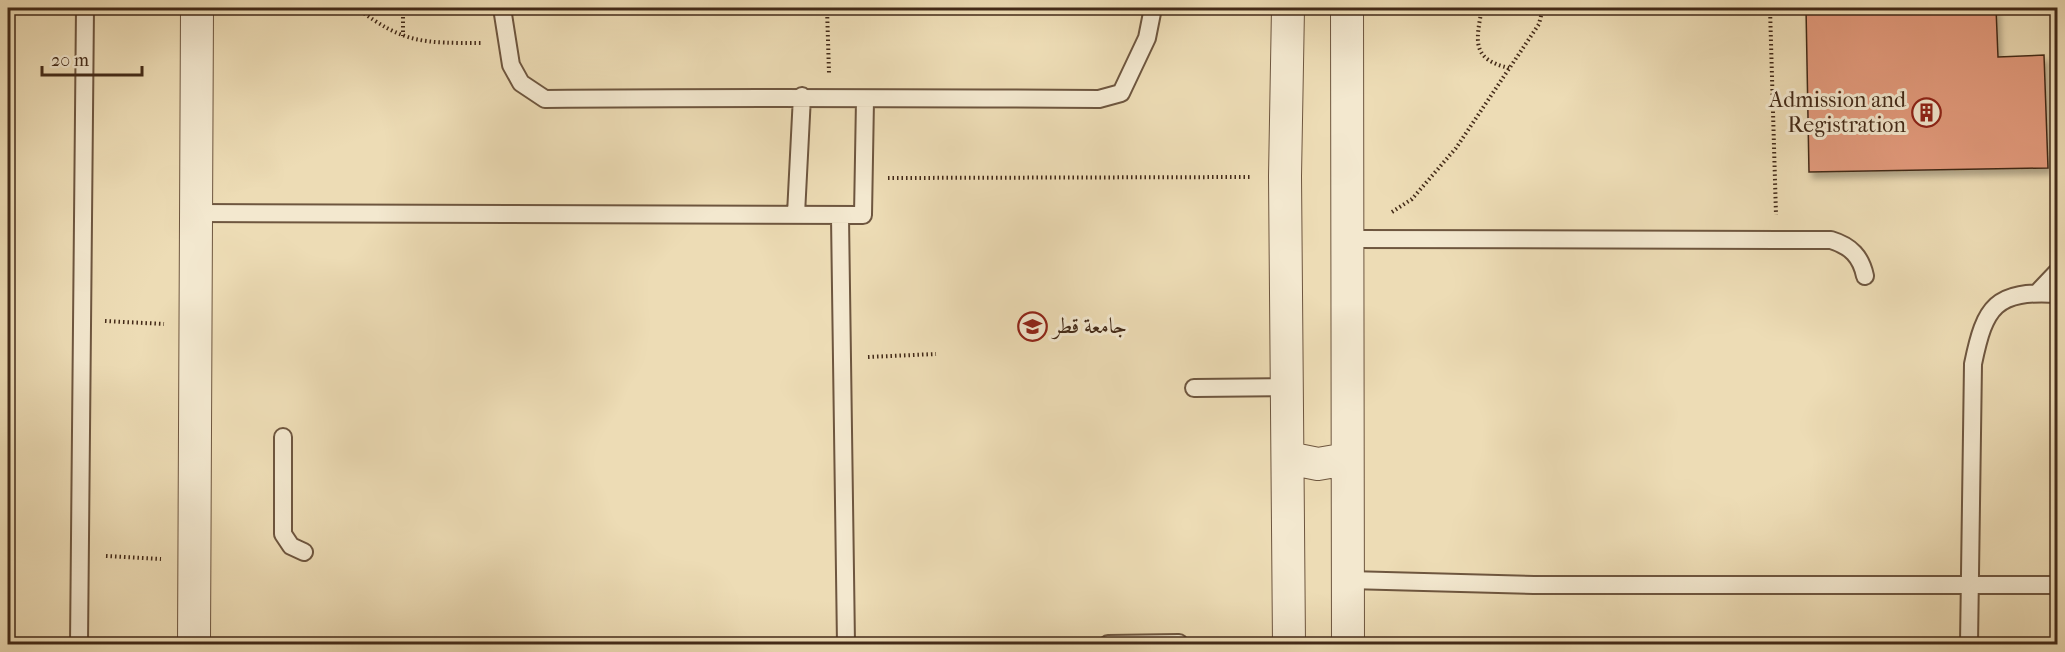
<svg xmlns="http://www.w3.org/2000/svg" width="2065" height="652" viewBox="0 0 2065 652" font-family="'IM FELL French Canon',Amiri,serif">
  <defs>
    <filter id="shadow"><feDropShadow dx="3.5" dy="6" stdDeviation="3" flood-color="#0004"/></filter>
  </defs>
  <rect width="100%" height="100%" fill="#eddcb5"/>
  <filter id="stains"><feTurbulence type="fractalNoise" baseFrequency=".00333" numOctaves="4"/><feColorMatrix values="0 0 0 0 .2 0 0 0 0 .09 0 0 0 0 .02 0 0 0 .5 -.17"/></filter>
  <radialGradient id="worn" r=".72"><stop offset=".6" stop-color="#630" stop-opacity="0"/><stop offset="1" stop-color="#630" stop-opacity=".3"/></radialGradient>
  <path fill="#e29a7b" stroke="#432a18" stroke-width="1.5" filter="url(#shadow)" d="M1806 8H1996L1998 57 2044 55 2048 168 1809 172Z"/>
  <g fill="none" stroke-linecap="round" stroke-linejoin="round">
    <defs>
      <path id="service" d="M502 8 511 65 521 83 545 99C729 97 914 98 1099 99L1121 93 1147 38 1153 8
        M196 213 863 215 865 100
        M796 214 802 96
        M840 217 846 644
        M1348 239 1831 240C1851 246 1861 257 1865 276
        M2037 293 2058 271
        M1194 388 1287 387
        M283 437V534L291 546 304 552
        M1349 580 1534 585H2058
        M79 644 85 8
        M1108 644 1179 643
        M1969 644 1973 364C1985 306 1995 290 2058 294"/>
      <path id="minor" d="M1288 8 1285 176 1289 644
        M1347 8 1348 644
        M1288 458 1318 464 1347 459
        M194 644 197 8"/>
    </defs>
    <use href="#service" stroke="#6e563f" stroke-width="20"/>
    <use href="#minor" stroke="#6e563f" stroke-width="34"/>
    <path stroke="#432a18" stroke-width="4" stroke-dasharray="1.5 3" stroke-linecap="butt" d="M357 8C404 44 424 43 482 43
      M403 8V36
      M827 8 829 73
      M1482 8C1476 41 1471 59 1509 68
      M1770 8 1776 215
      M888 178 1252 177
      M1392 212 1412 199 1456 148 1539 24 1543 8
      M105 321 164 324
      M868 357 936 354
      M106 556 161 559"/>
    <use href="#service" stroke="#f3e8cf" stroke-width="16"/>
    <use href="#minor" stroke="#f3e8cf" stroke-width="32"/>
  </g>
  <defs>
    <symbol id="building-ring" viewBox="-11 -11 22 22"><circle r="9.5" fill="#f3e8cf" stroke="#8f2418" stroke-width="1.5"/><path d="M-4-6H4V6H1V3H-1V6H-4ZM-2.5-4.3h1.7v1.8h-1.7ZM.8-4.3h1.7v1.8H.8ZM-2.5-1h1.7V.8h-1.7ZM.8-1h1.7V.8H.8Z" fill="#8f2418"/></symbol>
    <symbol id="university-ring" viewBox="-11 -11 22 22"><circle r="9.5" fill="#f3e8cf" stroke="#8f2418" stroke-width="1.5"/><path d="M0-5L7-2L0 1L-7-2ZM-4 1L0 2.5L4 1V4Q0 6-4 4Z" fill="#8f2418"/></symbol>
  </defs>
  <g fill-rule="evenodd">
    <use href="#building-ring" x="1910" y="96" width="33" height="33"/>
    <use href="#university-ring" x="1016" y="310" width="33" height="33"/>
  </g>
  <g text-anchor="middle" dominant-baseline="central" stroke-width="6" stroke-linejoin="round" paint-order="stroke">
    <g font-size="22" fill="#432a18" stroke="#f3e8cf" text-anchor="end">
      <text x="1906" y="100">Admission and<tspan x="1906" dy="25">Registration</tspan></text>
      <text x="1053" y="326" text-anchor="start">جامعة قطر</text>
    </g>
  </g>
  <rect width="2065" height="652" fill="none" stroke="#eddcb5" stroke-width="30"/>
  <rect x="9" y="9" width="2047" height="634" fill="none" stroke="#432a18" stroke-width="3"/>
  <rect x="15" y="15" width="2035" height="622" fill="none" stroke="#432a18" stroke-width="1.5"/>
  <path d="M42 66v9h100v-9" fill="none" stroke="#432a18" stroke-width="3"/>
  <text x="51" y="66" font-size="18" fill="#432a18" stroke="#f3e8cf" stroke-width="4.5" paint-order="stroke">20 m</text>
  <rect width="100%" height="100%" filter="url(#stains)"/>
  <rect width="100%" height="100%" fill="url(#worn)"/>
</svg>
